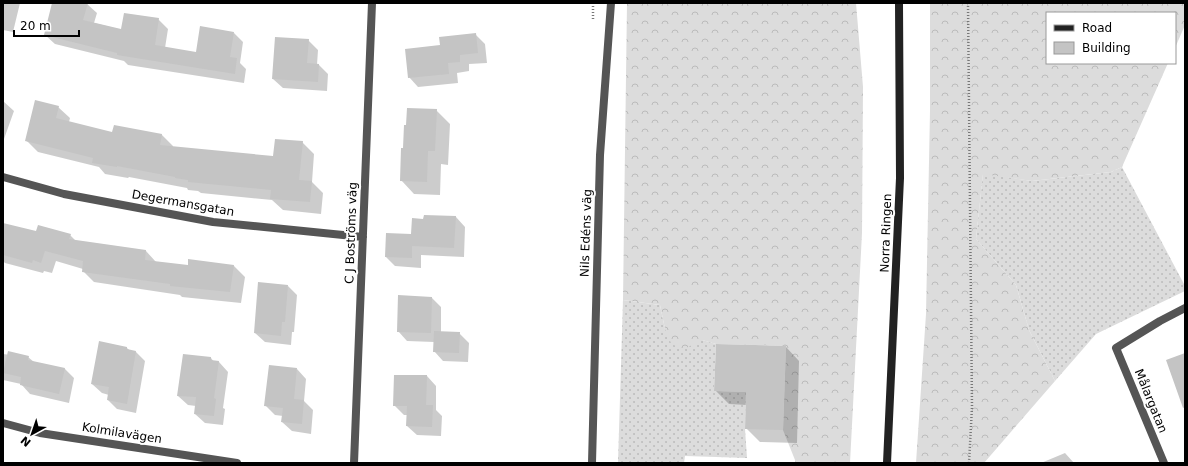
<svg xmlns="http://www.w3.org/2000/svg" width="1188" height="466" viewBox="0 0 1188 466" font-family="'DejaVu Sans',sans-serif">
  <defs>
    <pattern id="grass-dots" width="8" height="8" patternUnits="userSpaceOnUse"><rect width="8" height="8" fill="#dcdcdc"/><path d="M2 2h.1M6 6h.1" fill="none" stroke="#bbb" stroke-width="1.8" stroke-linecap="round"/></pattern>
    <pattern id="forest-crowns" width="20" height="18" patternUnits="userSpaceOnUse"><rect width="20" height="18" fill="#dcdcdc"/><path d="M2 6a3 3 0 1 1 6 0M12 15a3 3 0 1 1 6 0" fill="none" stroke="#bbb"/></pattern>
  </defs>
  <rect width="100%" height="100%" fill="#fff"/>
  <path fill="url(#grass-dots)" d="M1122 167 1185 286V291L1096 334 1055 381 1029 330 1016 285 976 239 983 173 1032 181 1111 172Z
    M623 300 660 305 665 329 716 344 714 391 746 392 745 429 747 458 685 456 684 463H618Z"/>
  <path fill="url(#forest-crowns)" d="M627 3H856L863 87 862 233 850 463H795V460L783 430 786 346 716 344 702 340 682 350 671 343 665 329 660 305 623 300Z
    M930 3H1185V25L1175 48V13H1047V63H1168L1122 167 1111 172 1032 181 983 174 976 239 1016 285 1029 330 1055 381 984 463H916L926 314 930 111Z"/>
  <path fill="#0003" d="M3 3H20L13 32 3 30Z
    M53 3 87 4 97 13 94 23 122 30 158 19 168 29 165 48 197 53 234 33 243 42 240 63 246 69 244 83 128 65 124 61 55 44 45 35Z
    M475 34 485 44 487 63 469 64V71L457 73 458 83 418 87 409 77 441 46Z
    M308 40 318 50 317 65H319L328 74 327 91 283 88 273 79Z
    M3 101 14 111 4 139H3Z
    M58 107 70 118 69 122 113 133 161 134 173 146V148L274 157 302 142 314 154 312 182 323 193 321 214 283 210 272 200 201 193 198 191 188 190 187 188 129 177 128 178 105 174 99 167 38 152 26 140Z
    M436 110 450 124 448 165 441 164 440 195 414 194 401 180Z
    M456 217 465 227 464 257 421 255V268L395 266 386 257 412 235 424 220Z
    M3 224 37 232 70 235 76 241 146 251 156 262 188 266H234L245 277 241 303 182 297 180 295 94 282 83 271V269L56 261 52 273 44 271 43 273 5 263 3 261Z
    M288 286 297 295 294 332H292L291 345 265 342 255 333Z
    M432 298 441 307V332L459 333 469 343 468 362 443 361 434 351V342L407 341 398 331Z
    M786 347 799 361 797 443 760 442 746 428 747 405 729 404 715 390Z
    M127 348 130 351 136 352 145 361 136 413 117 409 108 400 109 395 102 393 92 384Z
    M3 354 28 357 34 362 65 369 74 378 69 403 30 394 21 384 3 380Z
    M211 358 214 362H219L228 372 223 408 225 409 223 425 205 423 195 414 196 406 188 405 178 396Z
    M297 369 306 379 304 401 313 410 311 434 292 431 282 422 283 416 275 415 265 405Z
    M427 376 436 386V410L442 416 441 436 417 435 407 426V415H404L394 405Z
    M1065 453 1074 463H1041Z"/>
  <path fill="#c4c4c4" d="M52 3H88L83 20 121 29 124 13 159 18 155 45 196 52 200 26 234 32 230 57 237 58 235 74 117 55V53L44 35Z
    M476 33 478 53 460 55V62L448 63 449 74 408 78 405 49 440 45 439 37Z
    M275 37 309 39 307 63 319 64 318 82 272 79Z
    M35 100 59 106 56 118 112 132 114 125 162 134 160 145 273 156 275 139 303 141 299 180 312 181 310 202 270 199 271 190 188 182V180L175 178V177L117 166V167L92 163 93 158 25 141Z
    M407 108 437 109 435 151H428L427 182 400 181 401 148H403L404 125H406Z
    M424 215 456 216 454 248 412 246V258L385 257 386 233 411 234 412 218 423 219Z
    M3 223 36 231 38 225 71 234 69 239 146 250 145 260 188 265V259L234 265 230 292 170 286V284L82 272 83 261 45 251 41 263 33 260 32 263 3 255Z
    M258 282 288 285 285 322H282L281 336 254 333Z
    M398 295 432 297 431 333 397 332Z
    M434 331 460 332 459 353 433 352Z
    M99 341 127 347V349L136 351 127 404 107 400 109 387 91 384Z
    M716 344 786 346 783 430 745 429 746 392 714 391Z
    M8 351 29 356 28 360 65 368 59 394 20 385 21 377 3 373Z
    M1185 353V407L1183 408 1166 360Z
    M183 354 211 357V360L219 361 214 398 216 399 214 416 194 414 196 397 177 396Z
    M269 365 297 368 294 399 304 400 302 424 281 422 283 408 264 406Z
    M394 375H427L426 405H433L432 427 406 426 407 406H393Z"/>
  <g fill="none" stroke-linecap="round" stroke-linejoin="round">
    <path stroke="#777" stroke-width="2.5" stroke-dasharray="1 2" stroke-linecap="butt" d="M593 3V19
      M968 3 972 407 969 463"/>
    <path stroke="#555" stroke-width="8" d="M3 177 64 194 213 222 363 237
      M3 423 40 433 237 463
      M354 463 372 3
      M592 463 600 155 611 3
      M1164 463 1116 348 1160 321 1185 308"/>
    <path stroke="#222" stroke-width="8" d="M887 463 900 178 899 3"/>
  </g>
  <g text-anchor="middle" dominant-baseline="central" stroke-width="4" stroke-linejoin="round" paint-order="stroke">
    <g font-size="12" fill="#000" stroke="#fff">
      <text transform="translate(183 203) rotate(10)">Degermansgatan</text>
      <text transform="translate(351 233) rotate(-88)">C J Boströms väg</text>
      <text transform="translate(586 233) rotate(-88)">Nils Edéns väg</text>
      <text transform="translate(886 233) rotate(-88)">Norra Ringen</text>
      <text transform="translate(1151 401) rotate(68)">Målargatan</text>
      <text transform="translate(122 433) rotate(9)">Kolmilavägen</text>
    </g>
  </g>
  <rect width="1188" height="466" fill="none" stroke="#000000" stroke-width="8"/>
  <rect x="1046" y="12" width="130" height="52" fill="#ffffff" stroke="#999999"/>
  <rect x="1054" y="25" width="20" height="6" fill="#222222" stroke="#999999"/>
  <text x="1082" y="32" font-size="12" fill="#000000">Road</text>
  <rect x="1054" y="42" width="20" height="12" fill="#c4c4c4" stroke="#999999"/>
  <text x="1082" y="52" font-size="12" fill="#000000">Building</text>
  <g transform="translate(32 434) rotate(220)" stroke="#ffffff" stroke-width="3" paint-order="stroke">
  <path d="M0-3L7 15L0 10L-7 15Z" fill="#000000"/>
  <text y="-6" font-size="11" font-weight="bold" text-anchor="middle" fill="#000000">N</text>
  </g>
  <path d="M14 30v6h65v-6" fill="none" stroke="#000000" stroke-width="2"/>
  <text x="20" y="30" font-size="12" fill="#000000" stroke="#ffffff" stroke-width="3" paint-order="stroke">20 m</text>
</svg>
